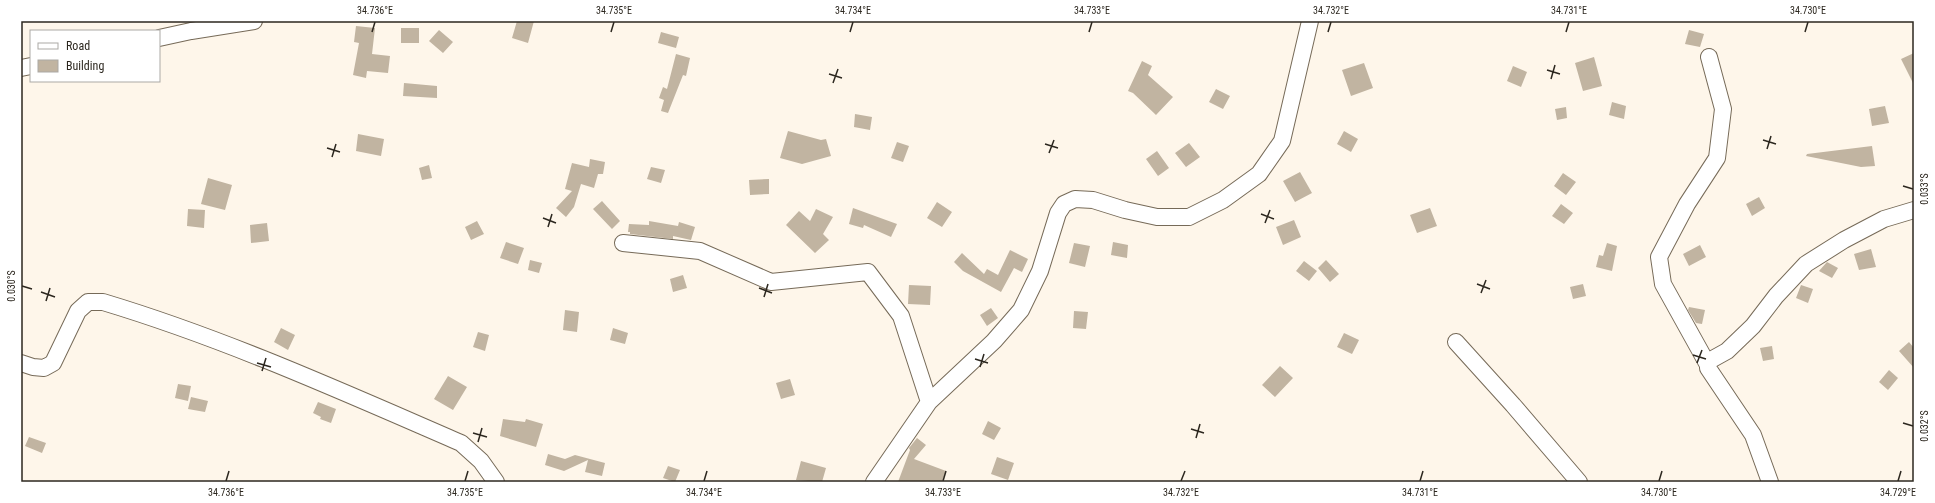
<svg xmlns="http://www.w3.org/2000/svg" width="1935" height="503" viewBox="0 0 1935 503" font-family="'Roboto Condensed',sans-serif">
  <rect width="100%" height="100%" fill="#fef6ea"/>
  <path fill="#c1b4a1" d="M517 21H534L528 43 512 38Z
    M356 26 375 28 372 54 390 56 388 73 367 71 366 78 353 75 359 43 354 42Z
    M401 28H419V43H401Z
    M439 30 453 42 443 53 429 41Z
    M1689 30 1704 34 1700 47 1685 44Z
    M661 32 679 37 676 48 658 43Z
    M1914 53V85L1901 59Z
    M676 54 690 58 686 76 683 75 668 113 661 111 664 100 659 98 663 87 667 89Z
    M1594 57 1602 86 1583 91 1575 63Z
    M1142 61 1152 66 1148 75 1173 97 1156 115 1133 93 1128 91Z
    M1364 63 1373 88 1351 96 1342 70Z
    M1513 66 1527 72 1521 87 1507 81Z
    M404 83 437 86V98L403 96Z
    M1216 89 1230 96 1223 109 1209 102Z
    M1612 102 1626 106 1624 119 1609 115Z
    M1885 106 1889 123 1872 126 1869 109Z
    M1566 107 1567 118 1557 120 1555 109Z
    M855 114 872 117 870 130 854 127Z
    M788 131 821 140 826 139 831 156 802 164 780 158Z
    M1344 131 1358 139 1351 152 1337 144Z
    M358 134 384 139 381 156 356 151Z
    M897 142 909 146 903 162 891 158Z
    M1189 143 1200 157 1186 167 1175 153Z
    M1872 146 1875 166 1861 167 1806 156 1807 154Z
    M1157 151 1169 168 1158 176 1146 159Z
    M590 159 605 162 603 174H598L594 188 581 184 574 207 566 217 556 208 572 191 565 189 572 163 589 167Z
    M429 165 432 178 422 180 419 168Z
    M651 167 665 170 661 183 647 179Z
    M1300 172 1312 193 1295 202 1283 181Z
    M1563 173 1576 182 1566 195 1554 186Z
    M208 178 232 185 225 210 201 204Z
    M769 179V194L750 195 749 180Z
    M1759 197 1765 208 1752 216 1746 204Z
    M602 201 620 221 612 229 593 209Z
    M937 202 952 212 942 227 927 218Z
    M1561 204 1573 213 1564 224 1552 216Z
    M853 208 897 224 891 237 864 225 863 228 849 224Z
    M1430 208 1437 226 1417 233 1410 215Z
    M188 209 205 210 204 228 187 226Z
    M816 209 833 217 823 234 829 240 815 253 786 225 799 211 810 221Z
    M1294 220 1301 237 1283 245 1276 227Z
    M477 221 484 234 471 240 465 227Z
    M649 221 678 226 679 222 695 227 691 240 673 236V239L630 234V232H628L629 224 649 225Z
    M267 223 269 241 251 243 250 225Z
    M506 242 524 248 518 264 500 258Z
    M1113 242 1128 245 1127 258 1111 255Z
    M1074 243 1090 246 1085 267 1069 263Z
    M1607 243 1617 246 1612 271 1596 267 1599 255 1603 256Z
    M1700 245 1706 257 1689 266 1683 254Z
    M1871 249 1876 267 1859 270 1854 254Z
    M1010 250 1028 259 1022 272 1014 268 1001 292 963 271 954 262 962 253 984 274 987 269 998 275Z
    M530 260 542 263 539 273 528 270Z
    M1326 260 1339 274 1330 282 1318 268Z
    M1304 261 1317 271 1309 281 1296 271Z
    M1827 262 1838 268 1832 278 1819 271Z
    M683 275 687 288 673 292 670 279Z
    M1583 284 1586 296 1573 299 1570 287Z
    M909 285 931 286 930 305 908 304Z
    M1801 285 1813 289 1808 303 1796 298Z
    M1689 307 1705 310 1702 324 1696 323 1688 310Z
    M991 308 998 318 987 326 980 315Z
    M565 310 579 312 577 332 563 330Z
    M1074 311 1088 312 1086 329 1073 328Z
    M281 328 295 335 288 350 274 342Z
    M613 328 628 333 625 344 610 340Z
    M478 332 489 335 485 351 473 347Z
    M1344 333 1359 340 1352 354 1337 347Z
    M1909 342 1914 348V368L1899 351Z
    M1772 346 1774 359 1763 361 1760 348Z
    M1280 366 1293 378 1275 397 1262 385Z
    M1889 370 1898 378 1888 390 1879 382Z
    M448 376 467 387 453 410 434 399Z
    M790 379 795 395 781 399 776 383Z
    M178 384 191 386 188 401 175 398Z
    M191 397 208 401 205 412 188 409Z
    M318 402 336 409 331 423 320 419 321 417 313 413Z
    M503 419 525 422 526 419 543 424 536 447 500 436Z
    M988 421 1001 428 994 440 982 434Z
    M29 437 46 443 42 453 25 446Z
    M917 438 926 445 914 459 946 471 942 482H898L910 450 909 448Z
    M548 454 565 459 575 455 605 463 602 476 585 472 588 460 564 471 545 465Z
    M997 457 1014 463 1008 480 991 474Z
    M801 461 826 468 822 482 796 480Z
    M668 466 680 470 675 482 663 478Z"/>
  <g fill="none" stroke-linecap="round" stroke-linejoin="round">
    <defs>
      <path id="minor" d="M159 38 191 31 254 21
        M21 68 31 66
        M623 243 700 251 771 282 868 272 901 316 929 402
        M1456 342 1513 405 1579 482
        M21 363 33 367 44 368 53 363 78 311 88 302H103C226 339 343 392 461 443L481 461 496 482
        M1708 365 1663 284 1659 257 1687 204 1717 158 1723 109 1709 57
        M874 482 929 402 994 341 1021 310 1040 271 1058 213 1064 204 1075 199 1093 200 1125 210 1157 217H1189L1223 200 1259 174 1282 141 1310 21
        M1770 482 1753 435 1708 368 1709 361 1727 351 1753 326 1776 296 1806 264 1844 240 1884 219 1914 210"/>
    </defs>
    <use href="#minor" stroke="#766a58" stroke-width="18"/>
    <use href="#minor" stroke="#fff" stroke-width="16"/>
  </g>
  <path fill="none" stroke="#2c271f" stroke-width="1.5" d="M372 32 375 22M611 32 614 22M850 32 853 22M1089 32 1092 22M1328 32 1331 22M1566 32 1569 22M1805 32 1808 22M1547 70 1560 74M829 74 842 78M1551 79 1555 65M833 83 838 69M1763 140 1776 144M1045 144 1058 148M327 148 340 152M1767 149 1771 136M1049 153 1054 140M332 157 336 144M1903 186 1913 189M1261 214 1274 219M543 218 556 223M1265 223 1270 210M548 227 552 214M1477 284 1490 289M22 286 32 289M759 288 772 293M41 292 55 297M1481 293 1486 280M764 297 768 284M46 301 50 288M1693 355 1706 359M975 359 988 363M257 363 271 367M1697 363 1702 350M980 367 984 354M262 371 266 358M1903 423 1913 426M1191 429 1204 433M473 433 487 437M1196 438 1200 424M478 442 482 428M226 481 229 471M465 481 468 471M704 481 707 471M943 481 946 471M1181 481 1185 471M1420 481 1423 471M1659 481 1662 471M1898 481 1901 471"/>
  <rect width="1935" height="503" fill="none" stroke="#ffffff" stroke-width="44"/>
  <rect x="30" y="30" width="130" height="52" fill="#ffffff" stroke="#aba9a5"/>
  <rect x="38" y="43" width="20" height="6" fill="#ffffff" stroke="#aba9a5"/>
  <text x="66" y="50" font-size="12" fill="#2c271f">Road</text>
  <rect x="38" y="60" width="20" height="12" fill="#c1b4a1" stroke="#aba9a5"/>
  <text x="66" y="70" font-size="12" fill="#2c271f">Building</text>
  <rect x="22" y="22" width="1891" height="459" fill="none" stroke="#2c271f" stroke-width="1.5"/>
  <g font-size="10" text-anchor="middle" fill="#2c271f">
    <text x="375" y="14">34.736°E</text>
    <text x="614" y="14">34.735°E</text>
    <text x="853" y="14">34.734°E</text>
    <text x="1092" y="14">34.733°E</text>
    <text x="1331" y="14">34.732°E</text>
    <text x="1569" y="14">34.731°E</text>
    <text x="1808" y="14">34.730°E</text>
    <text transform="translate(1924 189) rotate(-90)" y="4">0.033°S</text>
    <text transform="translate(11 286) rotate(-90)" y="4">0.030°S</text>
    <text transform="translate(1924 426) rotate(-90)" y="4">0.032°S</text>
    <text x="226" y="496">34.736°E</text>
    <text x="465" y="496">34.735°E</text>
    <text x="704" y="496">34.734°E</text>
    <text x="943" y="496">34.733°E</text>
    <text x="1181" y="496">34.732°E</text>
    <text x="1420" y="496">34.731°E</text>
    <text x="1659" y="496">34.730°E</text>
    <text x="1898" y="496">34.729°E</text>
  </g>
</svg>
